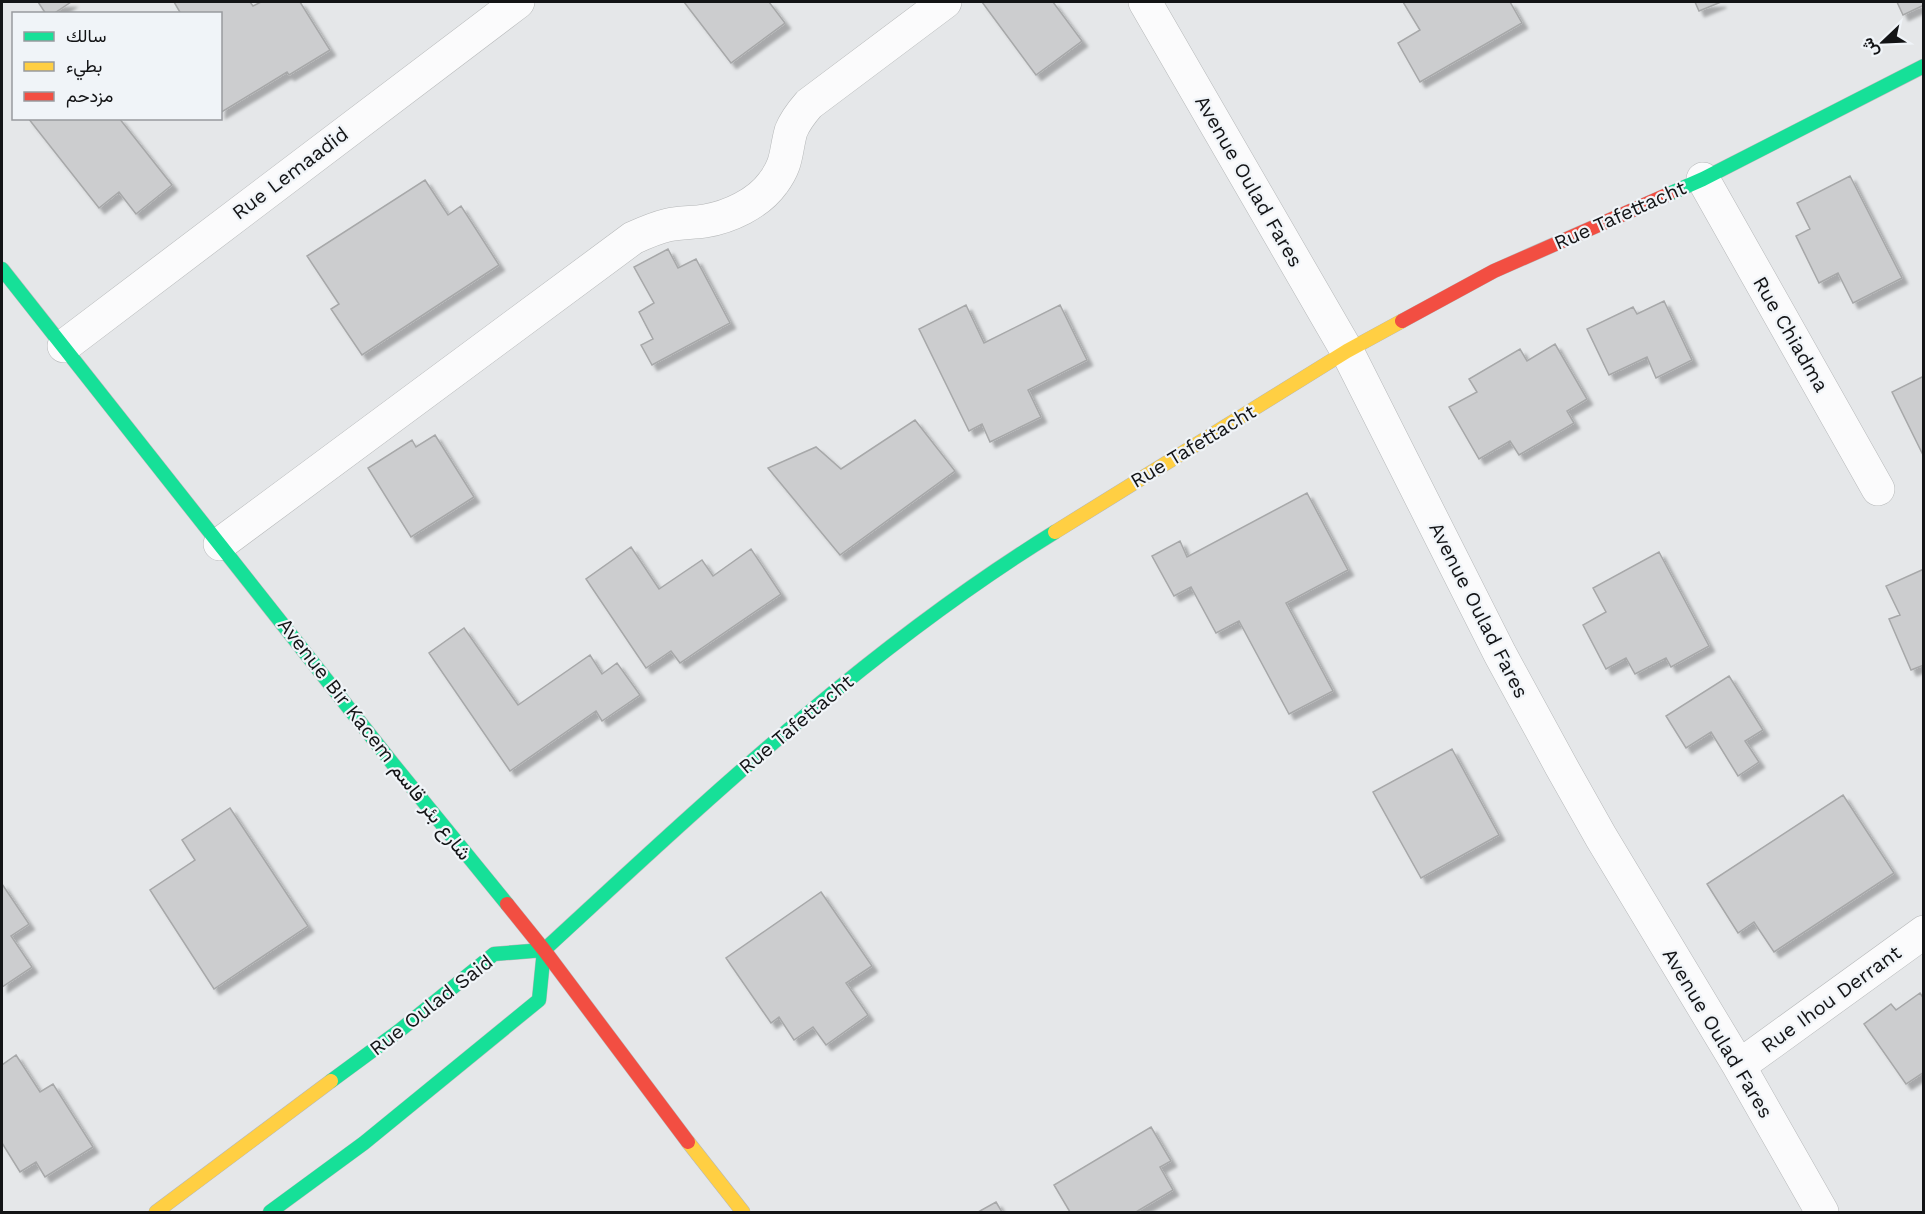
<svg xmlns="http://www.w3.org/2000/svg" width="1925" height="1214" viewBox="0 0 1925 1214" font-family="'Work Sans',Vazirmatn,sans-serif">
  <defs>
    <filter id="shadow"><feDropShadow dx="5.5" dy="5.5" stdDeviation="1.5" flood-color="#0004"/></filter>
  </defs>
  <rect width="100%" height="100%" fill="#e5e7e9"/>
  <path fill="#cccdcf" stroke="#a7a8a9" stroke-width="1.5" filter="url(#shadow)" d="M38 2H71L53 14H46Z
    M174 2H250L253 6 261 2H300L330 50 289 75 287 72 220 113V14H181Z
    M684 2H769L785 23 731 63Z
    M982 2H1053L1082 41 1036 75Z
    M1403 2H1510L1522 23 1420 82 1398 43 1420 30Z
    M1695 2H1721L1699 11Z
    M1897 2H1924V5L1903 15Z
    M28 118H119L172 185 136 214 119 192 99 208Z
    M1850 176 1902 278 1853 303 1838 273 1819 283 1796 236 1810 229 1797 203Z
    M425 180 448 215 461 206 499 265 362 355 331 309 339 304 307 256Z
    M668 249 678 268 696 259 730 323 652 365 641 345 653 339 639 312 654 303 634 267Z
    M1664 301 1692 360 1656 378 1647 357 1609 375 1587 329 1633 307 1637 314Z
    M966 305 984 343 1060 305 1087 360 1028 390 1041 417 990 442 982 424 969 431 919 329Z
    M1555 344 1587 399 1567 411 1574 423 1519 455 1510 441 1479 459 1449 407 1477 392 1469 379 1520 349 1527 361Z
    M1924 376V457L1892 392Z
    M915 420 955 471 840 555 768 468 816 447 841 469Z
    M435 435 474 497 411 537 368 468 412 440 416 447Z
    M1307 493 1348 570 1286 603 1333 691 1289 714 1239 621 1216 633 1191 587 1174 596 1152 556 1180 541 1187 557Z
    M631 547 659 589 702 560 713 576 751 549 781 594 680 663 671 651 646 668 586 579Z
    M1659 552 1709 646 1671 667 1666 658 1635 674 1626 658 1606 669 1583 625 1606 612 1593 588Z
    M1924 569V665L1911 670 1889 619 1900 615 1886 586Z
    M464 628 518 705 590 655 602 674 617 663 640 695 602 721 596 711 510 771 429 653Z
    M1729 676 1763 730 1745 741 1759 762 1738 776 1711 732 1686 748 1666 716Z
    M1452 749 1499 835 1421 878 1373 792Z
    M1843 795 1894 873 1774 952 1754 922 1738 933 1707 884Z
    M230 808 308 926 214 989 150 890 195 860 182 840Z
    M2 884 29 924 11 936 32 967 2 987Z
    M821 892 872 966 846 983 868 1015 826 1045 813 1027 794 1040 779 1017 771 1023 726 958Z
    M1920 993 1924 999V1072L1906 1084 1864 1024 1891 1004 1896 1010Z
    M16 1055 40 1092 53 1084 93 1147 45 1177 36 1162 20 1172 2 1143V1065Z
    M1151 1127 1171 1161 1160 1167 1173 1190 1136 1212H1070L1054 1185Z
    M996 1202 1002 1212H978Z"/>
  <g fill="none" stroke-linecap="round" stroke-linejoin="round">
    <defs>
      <path id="street" d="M1145 2 1347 351 1500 654 1561 766 1601 837 1739 1066 1822 1212
        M1703 179 1878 489
        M64 346 518 2
        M220 544 633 238C644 233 655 228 668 225 680 222 693 223 705 221 729 217 758 204 773 183 788 163 785 153 791 131 795 121 802 112 809 104L945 2
        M1739 1066 1924 932"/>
      <path id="fast" d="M1669 194 1703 179 1924 66
        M2 269 393 764 507 904
        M544 950C706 801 867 648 1055 532
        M331 1081 399 1031 494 954 544 950
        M270 1212 364 1143 539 1000 544 950"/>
      <path id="slow" d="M1055 532 1347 351 1402 321
        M688 1142 743 1212
        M156 1212 331 1081"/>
      <path id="jam" d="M1402 321 1494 271 1669 194
        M507 904 544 950 688 1142"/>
    </defs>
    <use href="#street" stroke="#b6b8b9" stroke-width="34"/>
    <use href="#fast" stroke="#b6b8b9" stroke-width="15"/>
    <use href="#slow" stroke="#b6b8b9" stroke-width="15"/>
    <use href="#jam" stroke="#b6b8b9" stroke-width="15"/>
    <use href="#street" stroke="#fbfbfc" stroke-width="33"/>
    <use href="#fast" stroke="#16e098" stroke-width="14"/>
    <use href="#slow" stroke="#ffcf43" stroke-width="14"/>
    <use href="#jam" stroke="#f24e42" stroke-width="14"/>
  </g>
  <g text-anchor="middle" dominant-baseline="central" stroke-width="4.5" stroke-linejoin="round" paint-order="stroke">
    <g font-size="20" fill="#131416" stroke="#f0f4f8">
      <text transform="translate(290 173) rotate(-37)">Rue Lemaadid</text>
      <text transform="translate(1249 181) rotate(60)">Avenue Oulad Fares</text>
      <text transform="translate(1620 215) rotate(-24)">Rue Tafettacht</text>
      <text transform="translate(1791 334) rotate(60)">Rue Chiadma</text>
      <text transform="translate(1193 446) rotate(-31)">Rue Tafettacht</text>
      <text transform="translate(1479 610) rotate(63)">Avenue Oulad Fares</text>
      <text transform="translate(796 724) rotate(-40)">Rue Tafettacht</text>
      <text transform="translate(375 739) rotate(52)">Avenue Bir Kacem شارع بئر قاسم</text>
      <text transform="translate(1831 999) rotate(-36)">Rue Ihou Derrant</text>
      <text transform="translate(431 1005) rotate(-38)">Rue Oulad Said</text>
      <text transform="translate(1718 1033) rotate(59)">Avenue Oulad Fares</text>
    </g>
  </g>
  <rect width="1925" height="1214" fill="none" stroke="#131416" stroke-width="6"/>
  <rect x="12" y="12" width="210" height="108" fill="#f0f4f8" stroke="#989a9e" stroke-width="1.5"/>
  <rect x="24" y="32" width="30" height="9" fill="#16e098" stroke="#989a9e" stroke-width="1.5"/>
  <text x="66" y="42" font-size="18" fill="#131416">سالك</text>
  <rect x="24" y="62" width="30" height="9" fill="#ffcf43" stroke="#989a9e" stroke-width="1.5"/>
  <text x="66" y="72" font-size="18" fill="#131416">بطيء</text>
  <rect x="24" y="92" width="30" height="9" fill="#f24e42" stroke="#989a9e" stroke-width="1.5"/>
  <text x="66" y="102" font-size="18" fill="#131416">مزدحم</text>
  <g transform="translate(1883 42) rotate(247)" stroke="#f0f4f8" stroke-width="4.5" paint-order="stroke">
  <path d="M0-4.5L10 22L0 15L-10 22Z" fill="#131416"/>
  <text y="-9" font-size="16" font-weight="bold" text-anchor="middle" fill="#131416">ش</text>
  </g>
</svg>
